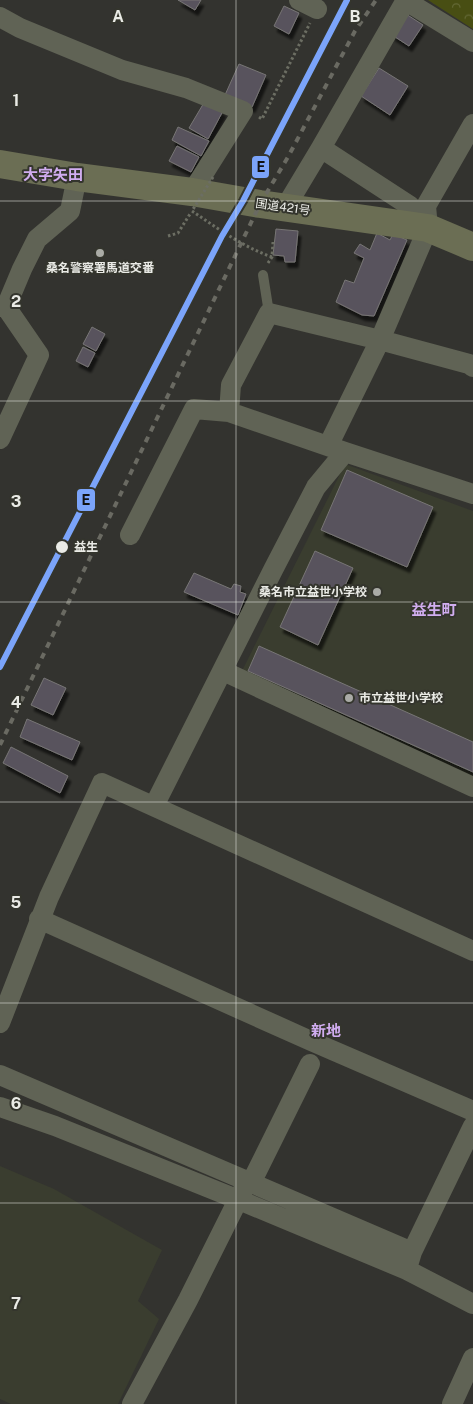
<svg xmlns="http://www.w3.org/2000/svg" width="473" height="1404" viewBox="0 0 473 1404" font-family="'Public Sans','Noto Sans JP',sans-serif">
  <defs>
    <pattern id="park-crowns" width="20" height="18" patternUnits="userSpaceOnUse" patternTransform="scale(1.25)"><rect width="20" height="18" fill="#484e13"/><path d="M2 6a3 3 0 1 1 6 0M12 15a3 3 0 1 1 6 0" fill="none" stroke="#636835"/></pattern>
    <filter id="shadow"><feDropShadow dx="3" dy="5.5" stdDeviation="1" flood-color="#0009"/></filter>
  </defs>
  <rect width="100%" height="100%" fill="#33332f"/>
  <path fill="#3a3d2f" d="M345 464 473 511V778L241 673Z
    M0 1166 54 1189 162 1250 138 1301 159 1319 118 1404H11L0 1399Z"/>
  <path fill="url(#park-crowns)" d="M428 0H473V29Z"/>
  <path fill="#59525d" stroke="#777675" filter="url(#shadow)" d="M178 0H201L195 10Z
    M284 6 299 13 289 34 274 26Z
    M406 14 423 25 409 46 392 35Z
    M239 64 266 75 252 107 225 95Z
    M379 68 408 86 390 115 361 96Z
    M205 101 223 111 208 139 189 128Z
    M178 127 209 141 201 156 172 140Z
    M177 146 199 157 191 172 169 161Z
    M276 229 298 231 295 262H285L284 256 273 255Z
    M377 233 390 240 393 234 407 240 374 316 362 315 336 302 345 280 354 283 364 258 354 253 360 244 370 250Z
    M92 327 105 334 96 351 83 344Z
    M83 347 95 353 88 367 76 361Z
    M347 470 433 507 407 567 321 530Z
    M315 551 353 568 318 645 280 627Z
    M194 573 231 589 234 584 241 586 240 592 246 594 238 615 184 592Z
    M259 646 473 742V772L248 671Z
    M44 678 66 688 53 715 31 705Z
    M27 719 80 742 72 760 20 737Z
    M11 747 68 776 60 793 3 763Z"/>
  <g fill="none" stroke-linecap="round" stroke-linejoin="round">
    <path stroke="#6c6e63" stroke-width="3" stroke-dasharray="2.5 2.5" stroke-linecap="butt" d="M259 117 262 119 310 23
      M168 236 178 233 190 214
      M268 263 272 257 273 242"/>
    <path stroke="#606355" stroke-width="10" d="M263 275 269 313"/>
    <path stroke="#606355" stroke-width="20" d="M299 0 317 9
      M406 1 473 42
      M0 17 20 28 122 70 186 88 243 111 192 192
      M321 148 410 206 418 226
      M285 208 321 148 406 0
      M0 307H6L22 269 37 239 70 211 77 177
      M473 367 469 364 380 340 269 313 231 385 229 412 345 452 473 494
      M0 439 39 355 6 307
      M328 446 380 340 428 228 426 206 473 124
      M130 535 194 409 229 412
      M223 671 473 787
      M154 806 273 570 316 487 345 452
      M39 919 311 1041 473 1111
      M0 1023 49 897 102 783 473 951
      M0 1075 412 1252
      M0 1107 55 1126 239 1200 407 1270 473 1304
      M251 1183 310 1064
      M408 1265 412 1252 473 1126
      M132 1404 188 1300 244 1188
      M452 1404 473 1358"/>
    <path stroke="#6b6e54" stroke-width="28" d="M0 164 77 177 192 192 260 204 428 228 473 247"/>
    <path stroke="#6a6a62" stroke-width="4" stroke-dasharray="6 6" stroke-linecap="butt" d="M0 745 260 204 288 157 355 31 376 0"/>
    <path stroke="#6c6e63" stroke-width="3" stroke-dasharray="2.5 2.5" stroke-linecap="butt" d="M213 177 192 211C217 228 243 247 272 257"/>
    <defs>
      <path id="rail-1" d="M0 667 222 236 243 201 347 0"/>
    </defs>
    <use href="#rail-1" stroke="#34352d" stroke-width="10"/>
    <use href="#rail-1" stroke="#7ba4fa" stroke-width="6"/>
  </g>
  <path fill="none" stroke="#eaebe6" stroke-width="1" stroke-opacity="0.55" d="M236 0V1404M0 201H473M0 401H473M0 602H473M0 802H473M0 1003H473M0 1203H473"/>
  <g fill="#aaaba6" stroke="#34352d" stroke-width="2">
    <circle cx="100" cy="253" r="5"/>
    <circle cx="377" cy="592" r="5"/>
    <circle cx="349" cy="698" r="5"/>
  </g>
  <circle fill="#eaebe6" stroke="#34352d" stroke-width="2" cx="62" cy="547" r="7"/>
  <g text-anchor="middle" dominant-baseline="central" stroke-width="4" stroke-linejoin="round" paint-order="stroke">
    <g font-size="12" fill="#eaebe6" stroke="#34352d">
      <text transform="translate(283 207) rotate(8)">国道421号</text>
    </g>
    <g font-size="12" font-weight="bold" fill="#eaebe6" stroke="#34352d">
      <text x="100" y="268">桑名警察署馬道交番</text>
      <text x="367" y="592" text-anchor="end">桑名市立益世小学校</text>
      <text x="359" y="698" text-anchor="start">市立益世小学校</text>
    </g>
    <g font-size="12" font-weight="bold" fill="#eaebe6" stroke="#34352d" text-anchor="start">
      <text x="74" y="547">益生</text>
    </g>
    <g font-size="15" font-weight="bold" fill="#d1adf0" stroke="#34352d">
      <text x="53" y="174">大字矢田</text>
      <text x="434" y="609">益生町</text>
      <text x="326" y="1030">新地</text>
    </g>
  </g>
  <g font-size="16" text-anchor="middle" font-weight="bold" fill="#eaebe6" stroke="#34352d" stroke-width="4" stroke-linejoin="round" paint-order="stroke">
    <text x="118" y="22">A</text>
    <text x="355" y="22">B</text>
    <text x="16" y="106">1</text>
    <text x="16" y="307">2</text>
    <text x="16" y="507">3</text>
    <text x="16" y="708">4</text>
    <text x="16" y="908">5</text>
    <text x="16" y="1109">6</text>
    <text x="16" y="1309">7</text>
  </g>
  <g stroke="#34352d" stroke-width="2">
    <rect x="251" y="155" width="19" height="24" rx="5" fill="#7ba4fa"/>
    <rect x="76" y="488" width="20" height="24" rx="5" fill="#7ba4fa"/>
  </g>
  <g font-size="14" text-anchor="middle" font-weight="bold" fill="#111">
    <text x="261" y="172">E</text>
    <text x="86" y="505">E</text>
  </g>
</svg>
